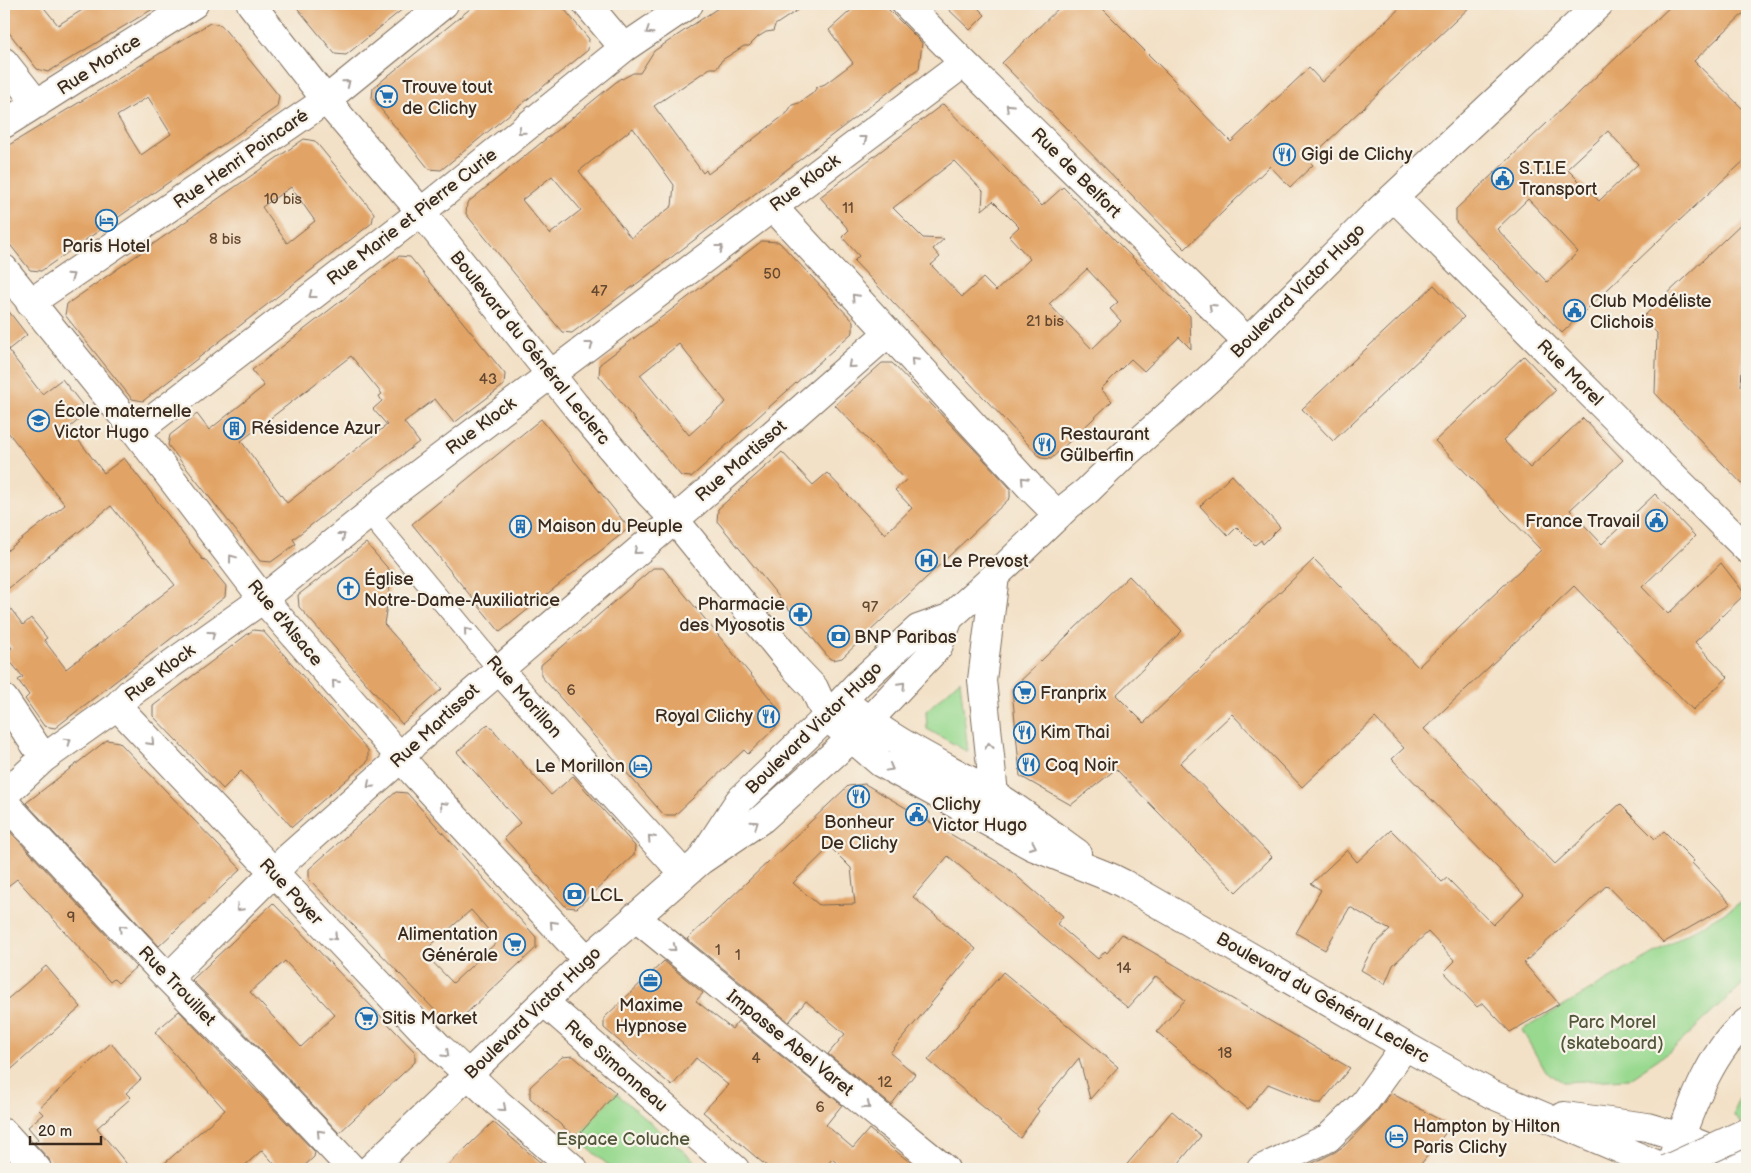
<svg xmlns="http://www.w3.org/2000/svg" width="1751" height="1173" viewBox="0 0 1751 1173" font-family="'Balsamiq Sans',sans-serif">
  <rect width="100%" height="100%" fill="#f7f3e8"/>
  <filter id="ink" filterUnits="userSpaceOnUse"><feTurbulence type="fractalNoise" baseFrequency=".02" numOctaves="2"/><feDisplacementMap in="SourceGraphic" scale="10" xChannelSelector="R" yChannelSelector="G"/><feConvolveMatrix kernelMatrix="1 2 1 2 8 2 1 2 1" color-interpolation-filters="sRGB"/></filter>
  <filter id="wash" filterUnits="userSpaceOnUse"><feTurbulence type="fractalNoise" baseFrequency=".0096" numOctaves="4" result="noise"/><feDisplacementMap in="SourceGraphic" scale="20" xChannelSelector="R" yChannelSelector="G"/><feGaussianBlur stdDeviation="1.12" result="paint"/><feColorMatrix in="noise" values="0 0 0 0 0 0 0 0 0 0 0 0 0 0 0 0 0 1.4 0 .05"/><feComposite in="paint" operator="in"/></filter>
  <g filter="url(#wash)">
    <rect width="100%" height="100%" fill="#f3e1c7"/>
    <path fill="#98d98f" stroke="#6a8256" d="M960 680 968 752 927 729 926 711Z
      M1747 899V980L1672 1050 1628 1079 1563 1082 1545 1071 1522 1030Z
      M1747 1082V1130L1734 1116 1737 1101Z
      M616 1093 704 1169H613L576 1138Z"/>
    <g id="blocks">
      <path fill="#e2a466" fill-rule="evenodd" d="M4 4H41L58 25 92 4H161L48 72 37 69 4 26Z
        M294 4H409L346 55 335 54Z
        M476 4H560L589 39 588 50 441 170 429 169 372 98 373 88Z
        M724 4H807L775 25 773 31 766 32 758 37 749 46H744L722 60 717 68H710L654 106 703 173 706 170 708 174 787 113 792 105 799 103 813 93 817 87 825 84 853 63 829 30 858 4H883L922 43 919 69 572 333 562 332 466 214 467 203 621 78 622 79 633 73H640L654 51ZM633 128 674 185 672 206 631 238 579 171ZM552 176 581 210 550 234 522 200Z
        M943 4H974L985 15 970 30Z
        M1063 4H1098L1177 83 1176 85 1194 104 1231 142 1309 68 1322 82 1404 4H1473L1308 160 1313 165 1290 187 1270 166 1185 249 1002 63Z
        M1673 4H1747V10L1694 61 1747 113V158L1680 220 1562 333 1456 222V209ZM1608 131 1638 164 1599 201 1567 169ZM1528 199 1578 252 1547 282 1497 229Z
        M210 23 221 25 279 96 277 107 41 271 30 270 4 237V148ZM148 97 171 134 141 155 117 116Z
        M943 104 1042 206 1063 187 1190 316 1191 349 1179 337 1144 371 1131 359 1101 389 1112 401 1051 459 1041 458 854 261 859 256 842 237 849 230 820 197ZM954 161 983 191 982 210 993 201 1019 227 1009 236 1030 259 996 291 983 278 962 297 931 265 940 257 933 249 944 239 923 238 893 208ZM1087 269 1118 302 1110 309 1121 321 1092 349 1049 304Z
        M304 139 315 141 374 213 372 223 143 401 132 399 65 315 67 304ZM291 187 315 221 287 243 262 207Z
        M1747 218V345L1743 349 1741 386 1747 392V489L1655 393 1657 333 1642 318Z
        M762 241 779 242 853 321V332L691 477 681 476 599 376 600 364ZM679 344 726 402 689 435 640 375Z
        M399 256 410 257 505 374 504 385 454 423 435 399 404 422 419 442 293 539 296 544 271 562 260 561 168 445 170 435 197 414 209 430 264 386 252 370ZM351 356 382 394 379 396 382 401 373 409 387 425 287 503 241 441Z
        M1434 285 1464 317 1333 441 1302 409Z
        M4 305 27 335 8 350 42 394 62 379 88 412 69 428 104 473 124 458 203 560 204 559 226 586 225 597 55 728 44 726 25 699 29 695 18 680 23 677 4 654 12 648 4 638V600L23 625 31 618 47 638 44 640 66 669 175 585 111 506 4 592V553L65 505 4 427Z
        M1524 356 1556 390 1503 440 1530 468 1583 418 1623 460 1570 510 1602 544 1655 494 1695 536 1642 587 1668 614 1721 563 1745 594 1695 642 1728 677 1693 710 1574 586 1424 729 1555 864 1620 804 1655 839 1664 831 1694 861 1692 863 1731 904 1663 943 1607 885 1524 963 1559 1004 1510 1032 1483 1003 1477 1007 1444 972 1455 961 1428 932 1393 965 1385 984 1361 970 1374 945 1390 930 1350 907 1325 950 1296 933 1321 890 1311 884 1347 850 1357 862 1391 830 1442 882 1447 878 1493 925 1524 895 1392 759 1404 748 1375 718 1302 787 1232 714 1180 763 1272 857 1236 892 1116 769 1071 805 1020 776 1012 689 1129 576 1182 631 1116 695 1144 723 1314 559 1418 667 1541 550 1435 441Z
        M882 363H892L973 448 1010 488V498L842 658 833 660 829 658 717 521 718 509 782 452 813 485 827 473 885 534 912 508 895 490 906 480 835 405Z
        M541 419 629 528 500 632 412 524Z
        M1232 475 1280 527 1263 544 1261 540 1255 545 1237 527 1228 536 1200 506Z
        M366 543 392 573 384 624 442 689 402 724 299 607 298 595Z
        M653 568H663L778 708 776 727 748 754 744 750 675 815H664L541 676V665Z
        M253 630 263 631 368 750V761L292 827 241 771 223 789 153 716V706Z
        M488 724 551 795 573 776 635 846 634 855 577 908 566 907 504 838 520 823 457 752Z
        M107 740 119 742 241 869 159 946 26 803Z
        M865 784 1005 866 1063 916 1057 924 1098 959 1105 951 1107 953 1122 934 1350 1068 1321 1103H1315L1268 1084 1248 1109 1157 1032 1185 1000 1156 976 1128 1008 948 856 913 897 976 949 890 1053 915 1074 891 1105 828 1054 845 1034 806 1001 789 1022 687 939 848 786ZM830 847 851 868 855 904 819 905 793 883Z
        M396 792 407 793 536 937V948L456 1023 446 1022 309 879V869ZM471 910 498 941 453 983 423 952Z
        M4 825 136 967 118 983 114 979 110 982 17 879 4 889Z
        M273 903 415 1052V1062L339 1133 266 1055 192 980ZM285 961 335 1015 301 1047 250 992Z
        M664 961 703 993 696 1001 732 1029 738 1021 842 1105 826 1125 853 1148 869 1129 918 1169H844L832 1159 824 1169H770L703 1112 728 1085 696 1058 672 1086 604 1028V1018Z
        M46 966 81 1007 4 1076V1002Z
        M1003 972 1118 1067 1090 1099 1079 1058 1037 1109 1039 1111 1020 1138 928 1060Z
        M179 1011 315 1152 314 1157 301 1169H279L262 1150 241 1169H158L225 1110 155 1032Z
        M111 1043 141 1079 126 1093 131 1098 97 1128 131 1169H52L49 1159 34 1143 38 1139 28 1127 43 1114 38 1109Z
        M573 1056 616 1093 576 1138 530 1098V1087L562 1057Z
        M1391 1093 1451 1126 1417 1169H1301L1335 1152 1344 1146 1375 1114Z
        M1172 1111 1201 1136 1174 1169H1123Z
        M493 1122 548 1169H444Z"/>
    </g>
  </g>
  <g filter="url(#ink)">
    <use href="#blocks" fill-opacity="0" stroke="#7b6a59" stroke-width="1"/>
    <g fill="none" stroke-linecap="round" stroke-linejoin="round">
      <defs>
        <path id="pedestrian" d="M369 514 498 669"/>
        <path id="minor" d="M587 4 624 48
          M906 4 964 63 1247 341
          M4 62 37 104
          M4 124 194 4
          M773 207 1032 489 1058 515
          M4 269 136 432 263 599 414 773 587 960
          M30 303 326 100 444 4
          M136 432 421 212 624 48 689 4
          M498 669 684 874
          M4 699 44 758
          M117 706 438 1046 498 1103 574 1169
          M4 795 44 758 117 706 129 694 263 599 369 514 384 500 964 63
          M4 802 168 978 255 1066 352 1169
          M635 917 945 1169
          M168 978 289 857 401 758 414 743 693 504 888 333
          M544 1002 735 1169
          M4 1133 37 1169
          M1672 1159C1689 1115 1709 1051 1747 1022
          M1261 1169 1328 1138 1364 1103 1405 1046"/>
        <path id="tertiary" d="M1394 197 1623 426 1747 549"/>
        <path id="secondary" d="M251 4 326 100 421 212 575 405 649 493 674 519 794 667 814 688 827 717 881 763 1032 846 1112 878 1124 884 1405 1046 1491 1094 1667 1169
          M855 710C896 744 946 766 992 793 1021 810 1049 833 1077 853
          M994 794 982 680 995 576
          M700 861 739 801 827 717 858 684 918 629 949 618 995 576 1069 505 1087 491 1123 456 1222 367 1371 218 1599 4
          M1564 1116 1647 1127 1681 1137 1747 1163
          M370 1169 587 960 700 861 762 819 852 738 938 647 949 618"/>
      </defs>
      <use href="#pedestrian" stroke="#7b6a59" stroke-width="22"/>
      <use href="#minor" stroke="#7b6a59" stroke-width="30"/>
      <use href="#tertiary" stroke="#7b6a59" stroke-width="30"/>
      <use href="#secondary" stroke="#7b6a59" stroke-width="30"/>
      <use href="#pedestrian" stroke="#fff" stroke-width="20"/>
      <use href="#minor" stroke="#fff" stroke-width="28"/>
      <use href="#tertiary" stroke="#fff" stroke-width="28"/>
      <use href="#secondary" stroke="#fff" stroke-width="28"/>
      <defs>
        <path id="trunk-bridge" d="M1667 1169 1747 1132"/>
      </defs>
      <use href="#trunk-bridge" stroke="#7b6a59" stroke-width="30" stroke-linecap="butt"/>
      <use href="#trunk-bridge" stroke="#fff" stroke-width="28"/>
    </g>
    <defs><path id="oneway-chevron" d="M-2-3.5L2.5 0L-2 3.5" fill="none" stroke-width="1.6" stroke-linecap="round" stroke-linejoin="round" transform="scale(1.25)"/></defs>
    <g stroke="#a79f9a">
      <use href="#oneway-chevron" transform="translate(649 31) rotate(146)"/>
      <use href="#oneway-chevron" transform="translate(347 83) rotate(-39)"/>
      <use href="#oneway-chevron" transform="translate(1009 107) rotate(-136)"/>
      <use href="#oneway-chevron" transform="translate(521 131) rotate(141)"/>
      <use href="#oneway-chevron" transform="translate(864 139) rotate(-37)"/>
      <use href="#oneway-chevron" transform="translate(720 248) rotate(-37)"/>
      <use href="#oneway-chevron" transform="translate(71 276) rotate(-35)"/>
      <use href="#oneway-chevron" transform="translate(312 295) rotate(142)"/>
      <use href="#oneway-chevron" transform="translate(855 297) rotate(-133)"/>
      <use href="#oneway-chevron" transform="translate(1212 307) rotate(-137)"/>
      <use href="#oneway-chevron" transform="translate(590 345) rotate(-37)"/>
      <use href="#oneway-chevron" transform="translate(914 361) rotate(-133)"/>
      <use href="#oneway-chevron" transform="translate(851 365) rotate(139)"/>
      <use href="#oneway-chevron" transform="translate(1024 480) rotate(-133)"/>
      <use href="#oneway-chevron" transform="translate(342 536) rotate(-38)"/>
      <use href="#oneway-chevron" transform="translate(637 551) rotate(140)"/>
      <use href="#oneway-chevron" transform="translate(232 558) rotate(-127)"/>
      <use href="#oneway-chevron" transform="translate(467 631) rotate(-130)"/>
      <use href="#oneway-chevron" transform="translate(212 634) rotate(-36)"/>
      <use href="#oneway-chevron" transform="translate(335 683) rotate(-131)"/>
      <use href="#oneway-chevron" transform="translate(902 685) rotate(-47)"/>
      <use href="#oneway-chevron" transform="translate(68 741) rotate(-35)"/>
      <use href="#oneway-chevron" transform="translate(151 742) rotate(47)"/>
      <use href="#oneway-chevron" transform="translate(989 746) rotate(-96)"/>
      <use href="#oneway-chevron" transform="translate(890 768) rotate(29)"/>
      <use href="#oneway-chevron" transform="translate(370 785) rotate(138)"/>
      <use href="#oneway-chevron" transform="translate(443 805) rotate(-133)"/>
      <use href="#oneway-chevron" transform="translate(755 824) rotate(-34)"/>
      <use href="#oneway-chevron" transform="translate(651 838) rotate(-132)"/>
      <use href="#oneway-chevron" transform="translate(1033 846) rotate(25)"/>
      <use href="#oneway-chevron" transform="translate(239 908) rotate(135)"/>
      <use href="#oneway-chevron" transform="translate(553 924) rotate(-133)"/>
      <use href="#oneway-chevron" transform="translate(122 928) rotate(-133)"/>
      <use href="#oneway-chevron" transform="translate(334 937) rotate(46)"/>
      <use href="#oneway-chevron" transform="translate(673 948) rotate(39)"/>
      <use href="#oneway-chevron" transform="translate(446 1054) rotate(44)"/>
      <use href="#oneway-chevron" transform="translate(867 1106) rotate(39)"/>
      <use href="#oneway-chevron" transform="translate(503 1108) rotate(41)"/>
      <use href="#oneway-chevron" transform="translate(320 1133) rotate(-134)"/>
    </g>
  </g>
  <defs>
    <symbol id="supermarket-ring" viewBox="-11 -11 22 22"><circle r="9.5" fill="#f7f3e8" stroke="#1f6fb2" stroke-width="1.5"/><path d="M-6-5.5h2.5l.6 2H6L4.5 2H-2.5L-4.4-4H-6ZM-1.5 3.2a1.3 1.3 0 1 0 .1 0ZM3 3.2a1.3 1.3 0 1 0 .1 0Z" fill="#1f6fb2"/></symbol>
    <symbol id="restaurant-ring" viewBox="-11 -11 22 22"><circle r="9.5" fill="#f7f3e8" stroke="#1f6fb2" stroke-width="1.5"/><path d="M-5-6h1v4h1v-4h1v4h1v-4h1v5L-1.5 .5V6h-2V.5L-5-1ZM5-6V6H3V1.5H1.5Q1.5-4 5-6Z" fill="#1f6fb2"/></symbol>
    <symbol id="civic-ring" viewBox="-11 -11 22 22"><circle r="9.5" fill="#f7f3e8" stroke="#1f6fb2" stroke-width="1.5"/><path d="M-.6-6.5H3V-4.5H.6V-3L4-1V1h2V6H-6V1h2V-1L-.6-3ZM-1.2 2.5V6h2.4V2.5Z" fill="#1f6fb2"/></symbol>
    <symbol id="hotel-ring" viewBox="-11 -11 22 22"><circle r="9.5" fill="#f7f3e8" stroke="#1f6fb2" stroke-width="1.5"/><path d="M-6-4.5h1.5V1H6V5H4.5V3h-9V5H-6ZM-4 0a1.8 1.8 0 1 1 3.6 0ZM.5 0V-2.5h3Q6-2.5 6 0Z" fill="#1f6fb2"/></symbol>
    <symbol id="school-ring" viewBox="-11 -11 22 22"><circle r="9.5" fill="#f7f3e8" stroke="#1f6fb2" stroke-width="1.5"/><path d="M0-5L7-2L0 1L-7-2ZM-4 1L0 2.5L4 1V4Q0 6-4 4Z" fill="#1f6fb2"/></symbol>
    <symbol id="building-ring" viewBox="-11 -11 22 22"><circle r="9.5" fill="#f7f3e8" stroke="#1f6fb2" stroke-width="1.5"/><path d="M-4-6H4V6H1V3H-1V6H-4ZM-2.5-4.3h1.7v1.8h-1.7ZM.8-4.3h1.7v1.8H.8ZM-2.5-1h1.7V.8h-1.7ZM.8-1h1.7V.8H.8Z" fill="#1f6fb2"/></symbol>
    <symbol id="hospital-ring" viewBox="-11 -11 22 22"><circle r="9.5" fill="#f7f3e8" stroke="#1f6fb2" stroke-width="1.5"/><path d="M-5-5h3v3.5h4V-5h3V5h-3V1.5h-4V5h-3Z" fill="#1f6fb2"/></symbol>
    <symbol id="church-ring" viewBox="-11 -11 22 22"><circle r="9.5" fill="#f7f3e8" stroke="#1f6fb2" stroke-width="1.5"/><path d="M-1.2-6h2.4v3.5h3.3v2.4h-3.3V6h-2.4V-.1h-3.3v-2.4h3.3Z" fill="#1f6fb2"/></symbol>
    <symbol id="pharmacy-ring" viewBox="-11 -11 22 22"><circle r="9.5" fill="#f7f3e8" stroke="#1f6fb2" stroke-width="1.5"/><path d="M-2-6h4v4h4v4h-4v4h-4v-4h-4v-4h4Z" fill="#1f6fb2"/></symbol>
    <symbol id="bank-ring" viewBox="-11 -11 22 22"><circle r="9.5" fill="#f7f3e8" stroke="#1f6fb2" stroke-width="1.5"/><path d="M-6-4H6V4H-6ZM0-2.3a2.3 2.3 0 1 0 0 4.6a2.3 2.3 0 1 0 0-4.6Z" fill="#1f6fb2"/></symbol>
    <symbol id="office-ring" viewBox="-11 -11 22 22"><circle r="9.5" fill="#f7f3e8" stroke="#1f6fb2" stroke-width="1.5"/><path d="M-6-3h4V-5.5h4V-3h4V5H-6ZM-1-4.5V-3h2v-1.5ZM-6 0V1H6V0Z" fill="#1f6fb2"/></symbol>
  </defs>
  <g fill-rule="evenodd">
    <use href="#supermarket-ring" x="374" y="84" width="25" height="25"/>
    <use href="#restaurant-ring" x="1272" y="142" width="25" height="25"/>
    <use href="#civic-ring" x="1490" y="166" width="25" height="25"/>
    <use href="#hotel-ring" x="94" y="208" width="25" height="25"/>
    <use href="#civic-ring" x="1562" y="298" width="25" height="25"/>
    <use href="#school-ring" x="26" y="408" width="25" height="25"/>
    <use href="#building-ring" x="222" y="416" width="25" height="25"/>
    <use href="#restaurant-ring" x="1032" y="432" width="25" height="25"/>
    <use href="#civic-ring" x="1644" y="508" width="25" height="25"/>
    <use href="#building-ring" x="508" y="514" width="25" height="25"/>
    <use href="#hospital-ring" x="914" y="548" width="25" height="25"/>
    <use href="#church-ring" x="336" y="576" width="25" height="25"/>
    <use href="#pharmacy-ring" x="788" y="602" width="25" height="25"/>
    <use href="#bank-ring" x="826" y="624" width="25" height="25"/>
    <use href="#supermarket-ring" x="1012" y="680" width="25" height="25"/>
    <use href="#restaurant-ring" x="756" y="704" width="25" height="25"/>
    <use href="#restaurant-ring" x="1012" y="720" width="25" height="25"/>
    <use href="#restaurant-ring" x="1016" y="752" width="25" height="25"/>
    <use href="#hotel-ring" x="628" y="754" width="25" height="25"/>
    <use href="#restaurant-ring" x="846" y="784" width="25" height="25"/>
    <use href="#civic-ring" x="904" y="802" width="25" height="25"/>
    <use href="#bank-ring" x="562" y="882" width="25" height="25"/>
    <use href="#supermarket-ring" x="502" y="932" width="25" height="25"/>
    <use href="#office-ring" x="638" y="968" width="25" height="25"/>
    <use href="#supermarket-ring" x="354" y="1006" width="25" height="25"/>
    <use href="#hotel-ring" x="1384" y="1124" width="25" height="25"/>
  </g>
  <g text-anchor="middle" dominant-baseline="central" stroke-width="4.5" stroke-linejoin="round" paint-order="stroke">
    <g font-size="15" fill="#654830">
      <text x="283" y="199">10 bis</text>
      <text x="848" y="208">11</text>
      <text x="225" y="239">8 bis</text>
      <text x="772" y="274">50</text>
      <text x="599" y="291">47</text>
      <text x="1045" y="321">21 bis</text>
      <text x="488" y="379">43</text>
      <text x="870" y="607">97</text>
      <text x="571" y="690">6</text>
      <text x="71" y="917">9</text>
      <text x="718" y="950">1</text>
      <text x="738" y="955">1</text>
      <text x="1124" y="968">14</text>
      <text x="1225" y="1053">18</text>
      <text x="756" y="1058">4</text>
      <text x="885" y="1082">12</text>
      <text x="820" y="1107">6</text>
    </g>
    <g font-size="18" fill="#3b2a1e" stroke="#f7f3e8">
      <text transform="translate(99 65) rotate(-33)">Rue Morice</text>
      <text transform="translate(241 159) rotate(-35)">Rue Henri Poincaré</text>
      <text transform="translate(1076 173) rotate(45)">Rue de Belfort</text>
      <text transform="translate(805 183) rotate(-37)">Rue Klock</text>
      <text transform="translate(412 217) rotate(-38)">Rue Marie et Pierre Curie</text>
      <text transform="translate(1298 291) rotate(-45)">Boulevard Victor Hugo</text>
      <text transform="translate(530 348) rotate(51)">Boulevard du Général Leclerc</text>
      <text transform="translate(1570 373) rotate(45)">Rue Morel</text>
      <text transform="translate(481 426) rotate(-37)">Rue Klock</text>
      <text transform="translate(741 461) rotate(-41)">Rue Martissot</text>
      <text transform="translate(285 623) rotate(50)">Rue d'Alsace</text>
      <text transform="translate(160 673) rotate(-37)">Rue Klock</text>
      <text transform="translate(524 697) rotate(48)">Rue Morillon</text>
      <text transform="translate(435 726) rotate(-43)">Rue Martissot</text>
      <text transform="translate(814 728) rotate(-44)">Boulevard Victor Hugo</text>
      <text transform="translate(291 892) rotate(47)">Rue Poyer</text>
      <text transform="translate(177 986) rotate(46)">Rue Trouillet</text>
      <text transform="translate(1323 998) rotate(30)">Boulevard du Général Leclerc</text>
      <text transform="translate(533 1013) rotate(-44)">Boulevard Victor Hugo</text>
      <text transform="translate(790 1043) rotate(39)">Impasse Abel Varet</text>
      <text transform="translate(616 1066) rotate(41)">Rue Simonneau</text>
    </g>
    <g font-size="18" fill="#3b2a1e" stroke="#f7f3e8" text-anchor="start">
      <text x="402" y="87">Trouve tout<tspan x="402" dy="21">de Clichy</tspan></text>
      <text x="1301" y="154">Gigi de Clichy</text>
      <text x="1519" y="168">S.T.I.E<tspan x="1519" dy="21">Transport</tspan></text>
      <text x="106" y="246" text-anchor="middle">Paris Hotel</text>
      <text x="1590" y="301">Club Modéliste<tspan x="1590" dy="21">Clichois</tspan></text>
      <text x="54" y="411">École maternelle<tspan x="54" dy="21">Victor Hugo</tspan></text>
      <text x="251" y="428">Résidence Azur</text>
      <text x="1060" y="434">Restaurant<tspan x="1060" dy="21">Gülberfin</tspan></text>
      <text x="1640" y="521" text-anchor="end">France Travail</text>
      <text x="537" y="526">Maison du Peuple</text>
      <text x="942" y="561">Le Prevost</text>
      <text x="364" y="579">Église<tspan x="364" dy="21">Notre-Dame-Auxiliatrice</tspan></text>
      <text x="785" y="604" text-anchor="end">Pharmacie<tspan x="785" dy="21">des Myosotis</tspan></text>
      <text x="854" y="637">BNP Paribas</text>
      <text x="1040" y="693">Franprix</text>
      <text x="753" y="716" text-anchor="end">Royal Clichy</text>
      <text x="1040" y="732">Kim Thai</text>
      <text x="1045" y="765">Coq Noir</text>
      <text x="625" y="766" text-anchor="end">Le Morillon</text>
      <text x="932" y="804">Clichy<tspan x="932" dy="21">Victor Hugo</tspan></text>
      <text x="859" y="822" text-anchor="middle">Bonheur<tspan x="859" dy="21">De Clichy</tspan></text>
      <text x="590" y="895">LCL</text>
      <text x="498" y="934" text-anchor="end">Alimentation<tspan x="498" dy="21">Générale</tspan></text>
      <text x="651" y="1005" text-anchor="middle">Maxime<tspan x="651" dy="21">Hypnose</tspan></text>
      <text x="382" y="1018">Sitis Market</text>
      <text x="1413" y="1126">Hampton by Hilton<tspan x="1413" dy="21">Paris Clichy</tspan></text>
    </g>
    <g font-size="18" fill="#52563a" stroke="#f7f3e8">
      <text x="1612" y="1022">Parc Morel<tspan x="1612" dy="21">(skateboard)</tspan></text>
      <text x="623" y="1139">Espace Coluche</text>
    </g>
  </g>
  <rect width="1751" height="1173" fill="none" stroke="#f7f3e8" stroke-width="20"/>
  <path d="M30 1136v8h71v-8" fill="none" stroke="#3b2a1e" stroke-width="2.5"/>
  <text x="38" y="1136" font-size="15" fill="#3b2a1e" stroke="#f7f3e8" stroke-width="4" paint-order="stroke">20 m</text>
</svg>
